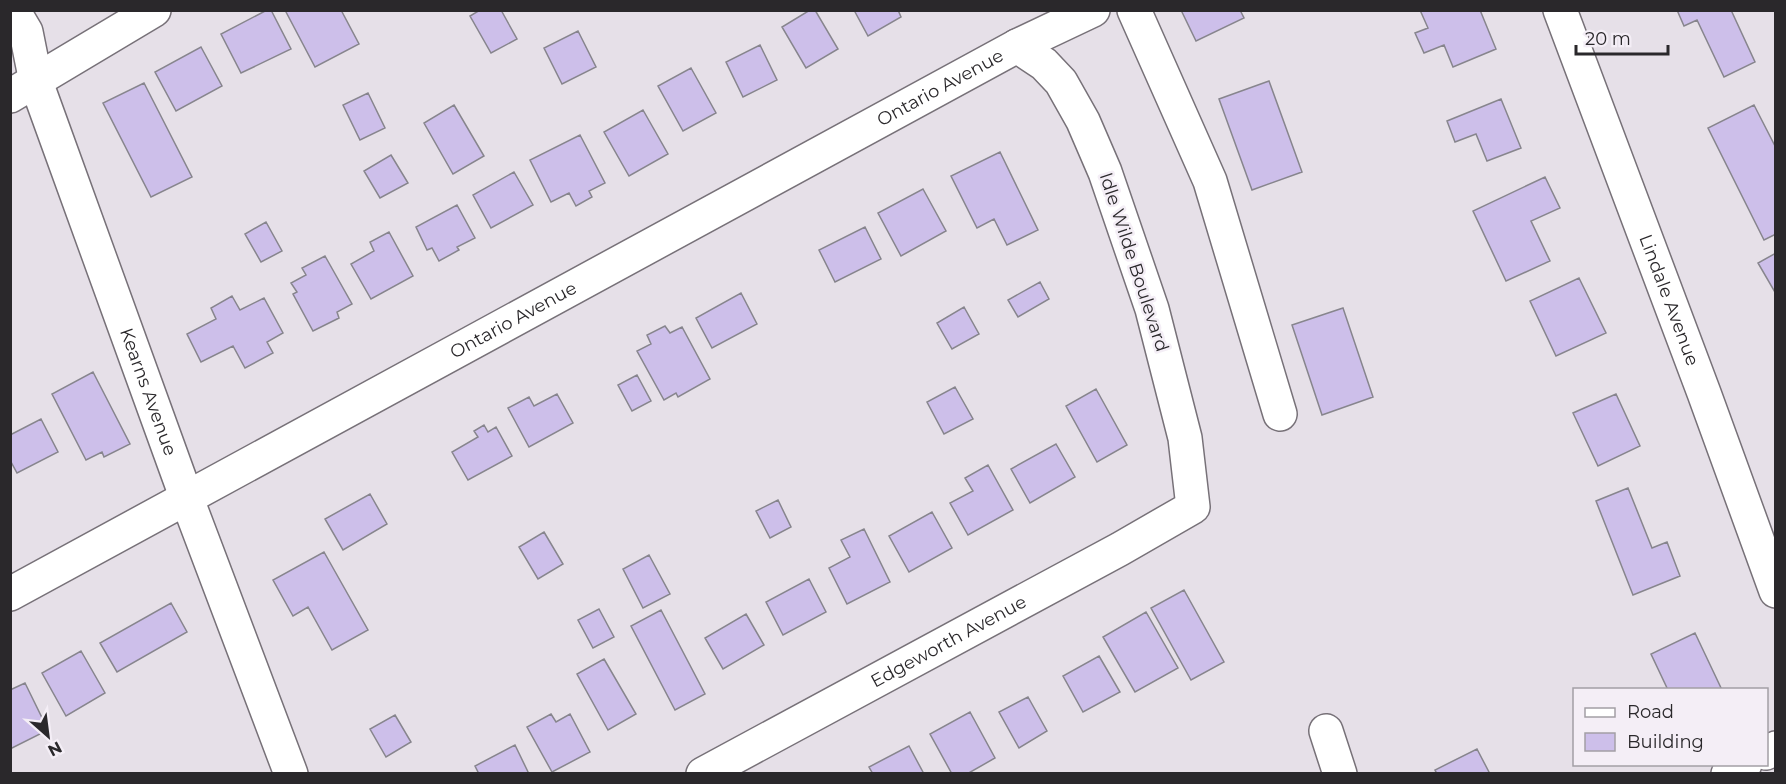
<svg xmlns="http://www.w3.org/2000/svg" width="1786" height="784" viewBox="0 0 1786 784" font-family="Montserrat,sans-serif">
  <rect width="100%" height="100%" fill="#e6e0e8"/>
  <path fill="#cdbfea" stroke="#87858d" stroke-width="1.5" d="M267 10H271L291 49 241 73 221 34Z
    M285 10H341L359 44 315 67Z
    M480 10H501L517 39 491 53 470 16Z
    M810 10H815L838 49 806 68 782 27Z
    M854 10H898L901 17 868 36Z
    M1181 10H1240L1244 18 1196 41Z
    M1420 10H1480L1496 49 1453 67 1444 45 1424 53 1415 33 1428 28Z
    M1677 10H1731L1755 62 1724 77 1697 20 1684 26Z
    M578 31 596 67 562 84 544 48Z
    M760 45 777 80 743 97 726 62Z
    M201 47 222 86 176 111 155 72Z
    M691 68 716 113 683 131 658 86Z
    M1269 81 1302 172 1252 190 1219 99Z
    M144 83 192 177 151 197 103 103Z
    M368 93 385 128 360 140 343 105Z
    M1501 99 1521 148 1487 161 1476 134 1455 142 1447 121Z
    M454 105 484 156 453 174 424 123Z
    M1754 105 1776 148V234L1764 240 1708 128Z
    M643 110 668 154 629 176 604 132Z
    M580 135 605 183 589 191 592 197 576 206 569 193 551 202 530 160Z
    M1000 152 1038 230 1007 245 994 219 977 228 951 176Z
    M391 155 408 183 380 198 364 171Z
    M514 172 533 205 491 228 473 195Z
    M1545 177 1560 208 1531 221 1550 261 1506 281 1473 211Z
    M923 189 946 231 901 256 878 213Z
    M457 205 475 238 457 247 459 250 439 261 432 248 427 250 416 227Z
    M266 222 282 251 261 262 245 234Z
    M865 227 881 259 835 282 819 250Z
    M389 232 413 276 371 299 351 264 374 251 370 242Z
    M1776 253V294L1758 263Z
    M325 256 352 304 337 312 339 318 313 331 293 294 297 292 291 283 306 275 302 268Z
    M1579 278 1606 333 1556 356 1530 301Z
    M1040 282 1049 299 1018 317 1008 300Z
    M741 293 757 324 712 348 696 318Z
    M232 296 240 310 264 298 283 333 267 342 273 353 245 368 233 346 201 362 187 334 216 319 211 308Z
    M964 307 979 334 952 349 937 323Z
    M1343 308 1373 397 1322 415 1292 325Z
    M665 326 670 333 682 327 710 379 678 397 676 393 664 400 637 351 651 344 647 335Z
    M93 372 130 444 104 457 102 452 86 460 52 394Z
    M637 375 651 401 632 411 618 385Z
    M955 387 973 419 944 434 927 402Z
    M1096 389 1127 445 1097 462 1066 406Z
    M557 394 573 423 529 447 508 408 529 397 534 406Z
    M1616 394 1640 446 1598 466 1573 413Z
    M41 419 58 452 17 473 10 460V435Z
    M484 425 488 432 496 427 512 456 468 480 452 452 478 437 474 431Z
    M1056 444 1075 477 1030 503 1011 469Z
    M988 465 1013 510 968 535 950 503 973 491 965 478Z
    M1628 488 1652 548 1667 542 1680 576 1633 595 1596 501Z
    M370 494 387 524 343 550 325 519Z
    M778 500 791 527 770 538 756 511Z
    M932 512 952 548 909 572 889 536Z
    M864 529 890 582 847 604 829 568 850 557 841 540Z
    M544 532 563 564 538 579 519 547Z
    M324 552 368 630 332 650 308 607 293 616 273 580Z
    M649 555 670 594 643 608 623 569Z
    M809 579 826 612 783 635 766 602Z
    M1184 590 1224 662 1191 680 1151 608Z
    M171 603 187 632 117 672 100 643Z
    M599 609 614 637 593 648 578 620Z
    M661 610 705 694 675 710 631 626Z
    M1146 612 1178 668 1135 692 1103 637Z
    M746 614 764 645 723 669 705 638Z
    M1695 633 1722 690H1668L1651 654Z
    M81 651 105 693 66 716 42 673Z
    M1099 656 1120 692 1083 712 1063 676Z
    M604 659 636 714 608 730 577 674Z
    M25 683 48 730 10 749V690Z
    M1028 697 1047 731 1019 748 999 712Z
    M970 712 995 758 967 774H952L930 734Z
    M551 714 556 722 570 714 590 752 552 772 527 727Z
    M395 715 411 742 386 757 370 729Z
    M515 745 529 774H479L475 766Z
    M909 746 924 774H873L869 767Z
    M1477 749 1490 774H1437L1435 770Z"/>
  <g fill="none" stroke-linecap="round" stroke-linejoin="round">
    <defs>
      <g id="minor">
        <path id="s1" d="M13 10 26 32 36 82 187 499 291 774"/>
        <path d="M1134 10 1210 181 1280 414"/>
        <path id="s2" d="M1560 10 1704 393 1776 591"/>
        <path d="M10 96 154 10"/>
        <path id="s3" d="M10 594 1017 46 1093 10"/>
        <path d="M1326 731 1340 774"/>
        <path d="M1766 753 1776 748"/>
        <path id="s4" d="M703 774 1120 549 1193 507 1185 438 1152 309 1105 172 1083 121 1061 82 1044 64 1017 46"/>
        <path d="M1728 774 1745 764"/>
      </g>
    </defs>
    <use href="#minor" stroke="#777178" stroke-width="36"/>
    <use href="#minor" stroke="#fff" stroke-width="33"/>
  </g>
  <g text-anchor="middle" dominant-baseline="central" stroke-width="5" stroke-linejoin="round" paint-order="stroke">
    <g font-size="18" fill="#2a282b" stroke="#f4eef6">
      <text stroke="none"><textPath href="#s3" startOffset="1059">Ontario Avenue</textPath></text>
      <text transform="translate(1134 262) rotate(72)">Idle Wilde Boulevard</text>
      <text stroke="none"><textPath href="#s2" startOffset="310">Lindale Avenue</textPath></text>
      <text stroke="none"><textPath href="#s3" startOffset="573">Ontario Avenue</textPath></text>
      <text stroke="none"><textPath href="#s1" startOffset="406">Kearns Avenue</textPath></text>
      <text stroke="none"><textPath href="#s4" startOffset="279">Edgeworth Avenue</textPath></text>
    </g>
  </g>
  <rect width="1786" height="784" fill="none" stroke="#2a282b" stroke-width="24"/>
  <rect x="1573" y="688" width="195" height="78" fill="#f4eef6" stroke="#a39fa5" stroke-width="1.5"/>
  <rect x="1585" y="708" width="30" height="9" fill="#ffffff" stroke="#a39fa5" stroke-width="1.5"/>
  <text x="1627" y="718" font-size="18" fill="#2a282b">Road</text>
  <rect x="1585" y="733" width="30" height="18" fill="#cdbfea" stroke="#a39fa5" stroke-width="1.5"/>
  <text x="1627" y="748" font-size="18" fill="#2a282b">Building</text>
  <g transform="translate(48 736) rotate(152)" stroke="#f4eef6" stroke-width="4.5" paint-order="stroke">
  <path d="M0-4.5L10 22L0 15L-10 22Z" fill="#2a282b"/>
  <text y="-9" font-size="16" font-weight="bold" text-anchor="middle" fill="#2a282b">N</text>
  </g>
  <path d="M1576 45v9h92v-9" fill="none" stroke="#2a282b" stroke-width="3"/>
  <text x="1585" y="45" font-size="18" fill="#2a282b" stroke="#f4eef6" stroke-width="4.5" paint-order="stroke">20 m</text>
</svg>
